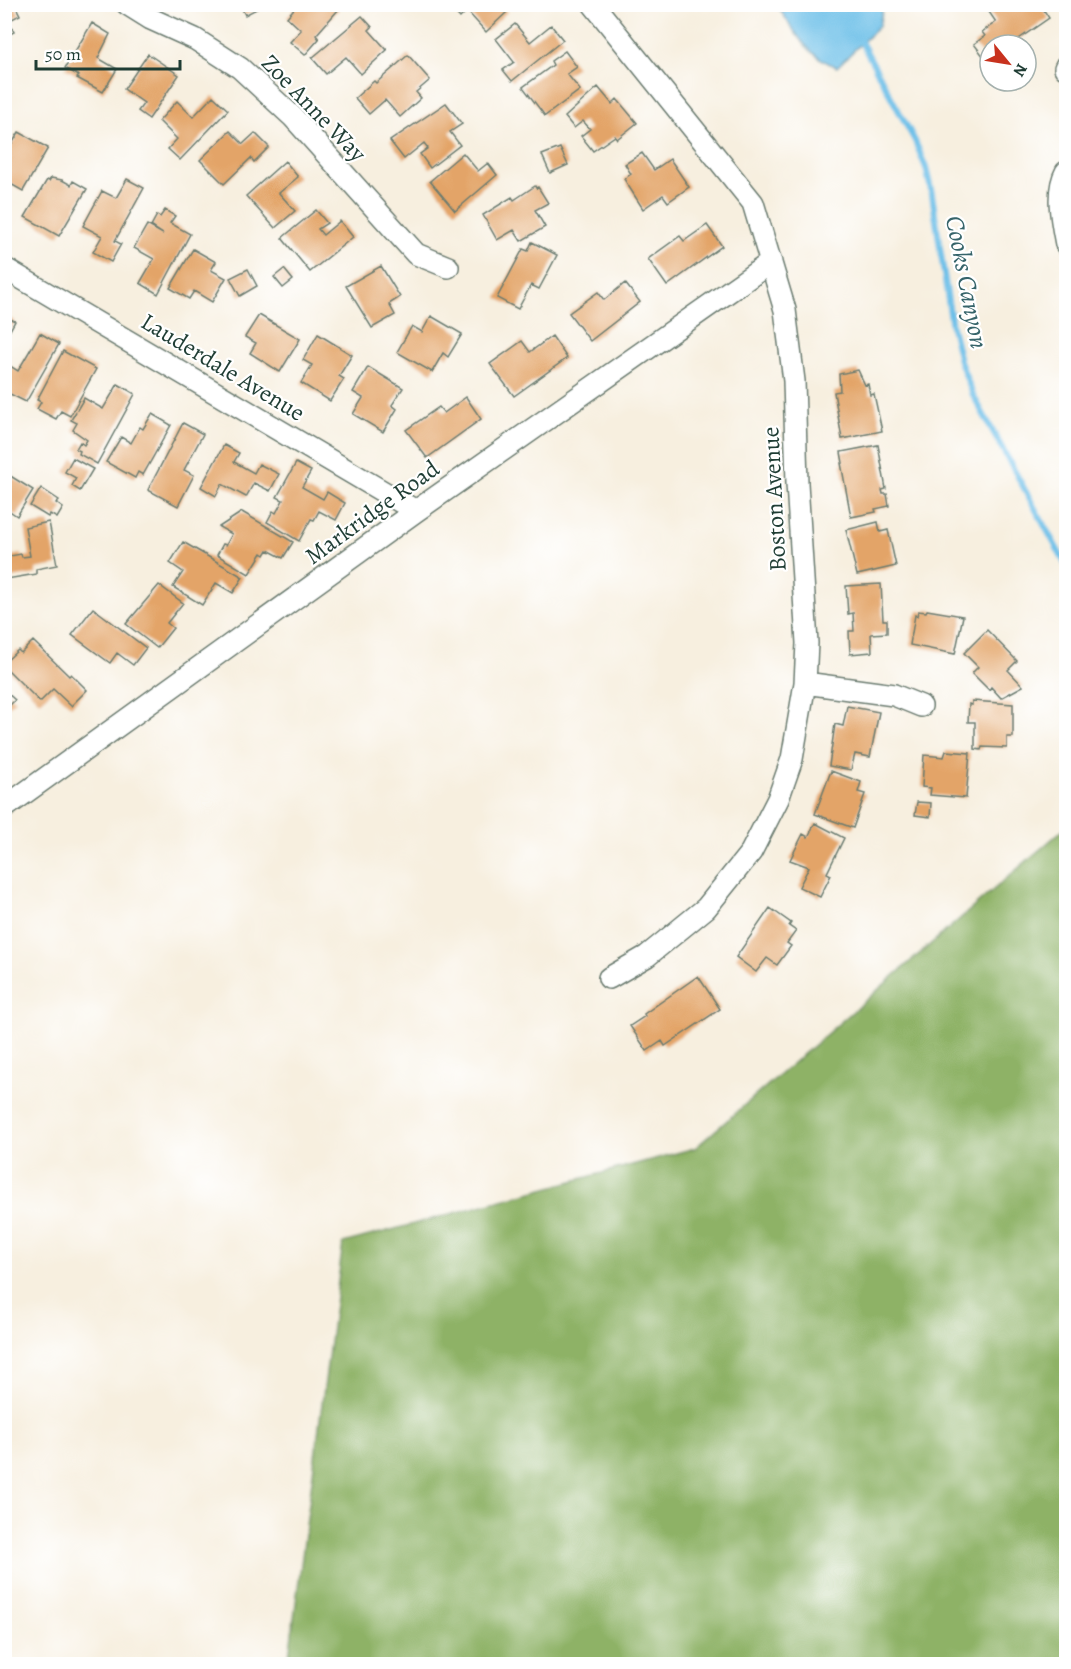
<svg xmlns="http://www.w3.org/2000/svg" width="1071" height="1669" viewBox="0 0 1071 1669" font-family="Alegreya,serif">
  <rect width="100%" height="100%" fill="#fff"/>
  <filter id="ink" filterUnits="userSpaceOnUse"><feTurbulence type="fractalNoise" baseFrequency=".0167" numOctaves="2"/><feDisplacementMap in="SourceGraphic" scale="12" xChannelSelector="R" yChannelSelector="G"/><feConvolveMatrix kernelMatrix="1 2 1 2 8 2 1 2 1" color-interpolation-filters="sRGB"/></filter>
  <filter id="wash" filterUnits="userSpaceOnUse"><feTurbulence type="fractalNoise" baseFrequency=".008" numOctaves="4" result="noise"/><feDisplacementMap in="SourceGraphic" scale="24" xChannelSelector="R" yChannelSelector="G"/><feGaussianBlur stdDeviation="1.35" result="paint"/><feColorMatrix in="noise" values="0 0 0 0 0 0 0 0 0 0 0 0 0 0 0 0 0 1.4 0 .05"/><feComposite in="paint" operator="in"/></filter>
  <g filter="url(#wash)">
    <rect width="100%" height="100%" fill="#f7efdf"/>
    <path fill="#8eb266" stroke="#56784d" stroke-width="1.5" d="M1066 827V1664H288L343 1243 695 1148Z"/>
    <path fill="#6cbfe8" stroke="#467e8e" stroke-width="1.5" d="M881 5 883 7 879 26 837 67C806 55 795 32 777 5Z"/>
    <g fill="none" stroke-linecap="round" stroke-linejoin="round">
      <path stroke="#6cbfe8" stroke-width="6" d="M858 36 915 141 926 168 932 194 952 327 960 361 973 395 1066 565"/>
    </g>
    <g id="blocks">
      <path fill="#e3a468" d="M298 4H334L339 9 316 35 319 39 305 55 290 42 301 30 287 17Z
        M453 4H500L507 12 486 32 467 11 460 18 450 7Z
        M999 4H1040L1049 18 1010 45H990V59L987 61 974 44 985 36 982 32 996 22 989 12Z
        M4 5H15L20 15 8 21 14 32 4 37Z
        M240 5H264L245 15Z
        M362 16 372 27 369 30 387 50 361 74 346 57 326 74 312 58Z
        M92 23 110 34 98 58 117 69 103 92 77 78 79 76 65 68Z
        M515 24 530 42 551 25 563 40 512 81 503 70 514 62 496 39Z
        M565 51 577 67 567 74 580 90 545 116 523 87 553 65 551 61Z
        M148 54 179 75 149 119 138 111 144 103 124 89Z
        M408 55 430 80 416 92 421 98 400 117 385 100 369 114 355 98 374 81 376 83Z
        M598 87 612 104 617 99 637 123 617 139 615 136 593 151 581 136 590 129 583 121 574 128 565 117Z
        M213 96 228 110 180 160 168 149 177 139 159 121 177 101 193 117Z
        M446 103 462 124 450 132 460 145 430 168 420 154 428 148 424 143 404 159 390 141Z
        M230 131 243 144 255 133 269 147 254 162 251 158 224 184 200 160Z
        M19 132 48 148 23 191 9 183 4 192V157Z
        M560 148 568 165 550 173 542 155Z
        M463 153 478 171 488 163 497 175 455 211 430 181Z
        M642 153 654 170 670 159 689 187 668 202 663 195 643 209 624 179 631 174 625 164Z
        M285 161 298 177 279 193 295 211 275 228 246 196Z
        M51 178 62 180 71 185 73 181 87 189 59 236 25 217 47 180 49 181Z
        M127 179 144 188 115 241 121 244 111 262 93 252 102 236 83 226 102 191 116 198Z
        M535 186 536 188 538 187 548 203 535 210 545 227 521 241 514 230 497 240 483 215 512 197 514 200Z
        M165 210 175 216 170 223 190 234 158 294 140 283 154 259 134 248 147 225 163 234 151 226 157 215 160 217Z
        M316 210 327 223 318 229 323 235 340 221 353 237 310 272 282 238Z
        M707 225 722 246 667 286 648 259 680 236 684 241Z
        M532 242 557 255 539 289 531 285 518 309 497 298 523 249 528 251Z
        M193 249 216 262 211 270 226 278 212 302 194 291 189 299 170 288Z
        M381 266 400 297 389 304 395 315 372 328 346 286Z
        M248 269 257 286 240 296 230 278Z
        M284 269 293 280 283 288 274 277Z
        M625 283 640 302 590 341 569 313 598 292 604 300Z
        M259 315 300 339 280 372 250 353 256 343 245 337Z
        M4 316 15 321 4 341Z
        M431 316 462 334 448 357 443 353 432 372 397 352 412 326 422 332Z
        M40 333 59 344 26 402 4 391V369L7 364 18 371Z
        M318 334 352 355 339 376 344 379 330 401 301 383 312 365 303 360Z
        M552 336 567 358 514 396 490 364 522 341 530 352Z
        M63 351 96 369 70 416 61 411 56 419 37 409 41 402 37 400Z
        M368 367 403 388 392 405 397 409 383 432 353 414 363 398 353 392Z
        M858 370 865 385 868 384 870 395 874 394 882 431 842 439 834 392 840 391 839 374Z
        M118 384 135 394 97 464 79 454 80 451 76 449 80 442 84 445 87 440 73 430 77 423 71 420 84 398 103 409Z
        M466 397 481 419 427 458 406 430 439 407 444 413Z
        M152 414 171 425 143 475 138 472 135 478 106 462 121 437 131 443 140 427 143 429Z
        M183 423 203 434 184 470 194 475 178 506 148 490Z
        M224 445 239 453 234 462 254 473 259 464 279 474 270 491 254 483 246 497 222 484 216 496 201 487Z
        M878 445 886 489 882 490 883 494H887L889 506 875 509 876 512 851 517 841 463H843L841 452Z
        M73 458 93 469 80 491 72 486 76 478 65 472Z
        M296 463 311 471 302 487 323 499 327 492 345 503 336 520 319 511 314 520 311 519 299 541 267 522 273 511 276 513 283 500 277 497Z
        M4 472 33 490 17 516 4 507Z
        M41 488 59 500 56 503 63 508 57 518 50 514 48 517 30 506Z
        M242 512 293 542 283 558 268 550 265 555 262 553 249 574 217 555 223 544 226 545 232 534 219 527Z
        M49 522 57 565 36 569V574L7 579 4 557 21 554 22 557 30 556 25 527Z
        M878 522 880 532 888 530 896 566 857 575 846 530Z
        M183 542 243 577 233 593 216 583 202 605 173 587 183 572 170 563Z
        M881 584 883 620H887V633L871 634 872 652 850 654 849 631H854L853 613 848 614 846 586Z
        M159 585 183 603 167 623 173 628 157 648 126 624Z
        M93 608 146 648 133 665 117 653 110 663 72 635Z
        M927 610 963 616 955 654 910 645 915 615 917 616 918 611 926 612Z
        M987 630 1017 661 1008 670 1023 686 1001 698 991 687 989 690 972 673 978 667 964 653Z
        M33 641 69 676 71 674 87 690 71 706 53 689 40 702 4 666V663L18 650 21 653Z
        M4 690 15 700 4 711Z
        M972 701 1013 704V737H1007V748L982 747 981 750 975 749V722H968L969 704 972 705Z
        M847 706 879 712 870 757 855 754 851 770 829 766 835 724 843 726Z
        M946 751 970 753 966 798 930 795 931 788 922 787 924 755 944 757Z
        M831 771 861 782 858 792 865 794 853 828 815 814Z
        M917 802 931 803 930 817 915 815Z
        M815 823 844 838 827 873 831 875 820 897 799 887 809 867 790 860 803 834 808 837Z
        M770 908 791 923 789 926 796 931 787 943 791 946 777 965 767 958 756 972 736 957Z
        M698 976 720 1009 665 1046 662 1041 647 1051 630 1026 645 1016 644 1014Z"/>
    </g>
  </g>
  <g filter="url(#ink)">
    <use href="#blocks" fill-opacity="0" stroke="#6b7b70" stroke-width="1.5"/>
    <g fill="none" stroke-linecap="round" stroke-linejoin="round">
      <defs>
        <path id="minor" d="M127 4 151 19 195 39 240 68 293 117 416 254 448 267
          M593 4 753 203 785 310 794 381 797 483 807 643 805 683 792 759 778 799 751 852 706 908 647 956 609 978
          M1065 68 1066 66
          M1066 172C1055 192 1062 223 1066 244
          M4 268 416 511
          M805 683 894 695 921 706
          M4 808 416 511 771 262"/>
      </defs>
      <use href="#minor" stroke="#6b7b70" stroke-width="24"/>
      <use href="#minor" stroke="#fff" stroke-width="21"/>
    </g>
  </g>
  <g text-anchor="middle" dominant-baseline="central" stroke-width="4.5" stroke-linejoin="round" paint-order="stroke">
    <g font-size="24" fill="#1f3d34" stroke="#fff">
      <text transform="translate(314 108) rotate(46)">Zoe Anne Way</text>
      <text transform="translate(223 367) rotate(31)">Lauderdale Avenue</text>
      <text transform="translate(774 499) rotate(-93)">Boston Avenue</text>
      <text transform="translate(372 512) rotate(-36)">Markridge Road</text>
    </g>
    <g font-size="26" font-style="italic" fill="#36646a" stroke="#fff">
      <text transform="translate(967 282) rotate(79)">Cooks Canyon</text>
    </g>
  </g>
  <rect width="1071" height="1669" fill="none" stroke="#fff" stroke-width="24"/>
  <g transform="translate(1008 63) rotate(120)"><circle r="28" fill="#ffffff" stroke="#a5b1ae" stroke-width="1.5"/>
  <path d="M0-4.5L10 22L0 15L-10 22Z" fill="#c8321e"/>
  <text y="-9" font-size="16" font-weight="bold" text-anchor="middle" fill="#1f3d34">N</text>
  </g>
  <path d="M36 60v9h144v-9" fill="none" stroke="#1f3d34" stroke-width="3"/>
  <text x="45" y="60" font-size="18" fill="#1f3d34" stroke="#ffffff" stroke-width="4.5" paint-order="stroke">50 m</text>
</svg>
